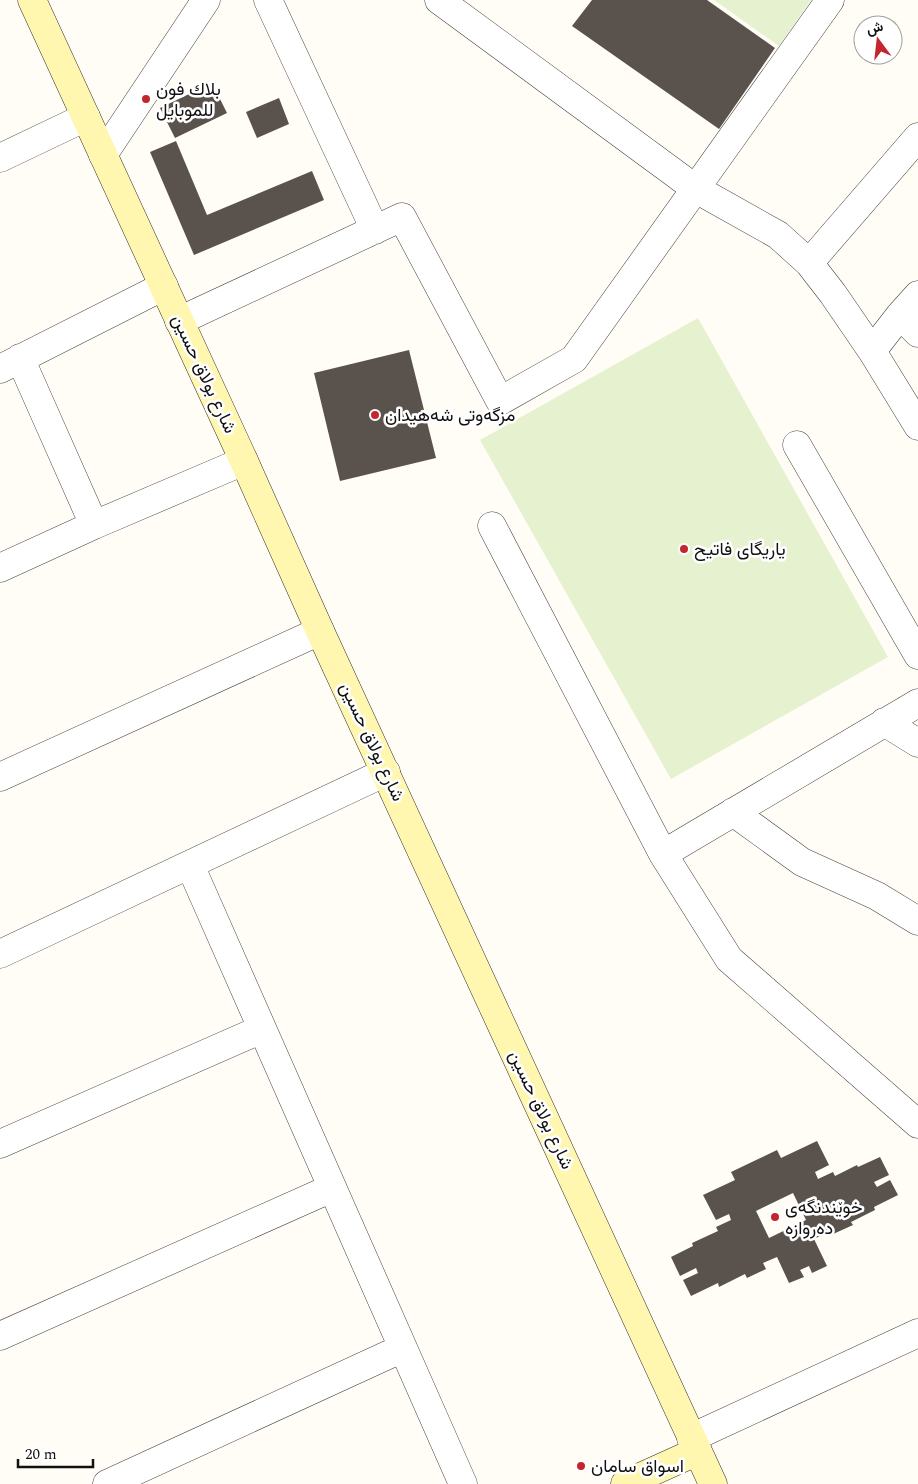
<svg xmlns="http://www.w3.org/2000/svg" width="918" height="1484" viewBox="0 0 918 1484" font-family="Spectral,Vazirmatn,serif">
  <rect width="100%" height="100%" fill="#fffdf5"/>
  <path fill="#e6f2cf" d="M714 0H811L779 46Z
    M698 318 888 657 671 779 480 440Z"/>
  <path fill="#5a524d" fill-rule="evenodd" d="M592 0H707L775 48 719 129 572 26Z
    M212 83 227 113 175 138 160 108Z
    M279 98 289 124 257 138 246 112Z
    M176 141 207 215 312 171 324 200 194 255 150 152Z
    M409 350 436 458 340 481 314 373Z
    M817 1141 829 1165 815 1172 818 1179 833 1172 835 1176 857 1165 858 1167 880 1157 889 1175 874 1182 877 1187 890 1180 898 1195 874 1207 875 1210 851 1222 853 1225 831 1235 830 1231 814 1239 827 1266 812 1273 809 1266 800 1270 804 1277 789 1283 777 1257 763 1263 766 1269 747 1278 745 1274 719 1287 718 1283 691 1296 683 1280 698 1273 696 1268 680 1276 671 1257 693 1246 692 1243 718 1231 716 1227 731 1220 729 1214 716 1220 703 1195 735 1180 731 1172 777 1150 781 1158ZM793 1193 806 1220 769 1238 756 1211Z"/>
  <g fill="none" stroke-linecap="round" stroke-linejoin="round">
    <defs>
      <path id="street" d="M268 0 375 230
        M439 0 696 189 778 235 809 263 833 294 872 351 918 426
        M103 155 206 0
        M0 158 86 117
        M809 263 918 137
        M900 315 918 333
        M179 321 402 217 500 401 574 359 830 0
        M872 351 900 315 918 295
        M20 358 94 525
        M0 369 164 286
        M797 445 918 655
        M492 526 663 854 729 959 918 1124
        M0 568 94 525 244 461
        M884 722 918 743
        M0 777 320 631
        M733 812 802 862 877 896 918 921
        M663 854 918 703
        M190 865 463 1484
        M0 954 386 772
        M0 1144 262 1029
        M0 1336 332 1188
        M691 1438 918 1333
        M107 1484 403 1348"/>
      <path id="secondary" d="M32 0 244 461 320 631 713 1484
        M625 1484 698 1451"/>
    </defs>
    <use href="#street" stroke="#444" stroke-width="29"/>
    <use href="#secondary" stroke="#333" stroke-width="29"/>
    <use href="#street" stroke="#fff" stroke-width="28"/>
    <use href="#secondary" stroke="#fff6b0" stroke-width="28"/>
  </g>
  <g fill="#c4262e" stroke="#fff" stroke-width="2">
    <circle cx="146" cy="99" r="5"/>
    <circle cx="375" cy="415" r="5"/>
    <circle cx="684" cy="549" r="5"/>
    <circle cx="775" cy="1217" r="5"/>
    <circle cx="581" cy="1466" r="5"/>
  </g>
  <g text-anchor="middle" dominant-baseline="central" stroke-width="5" stroke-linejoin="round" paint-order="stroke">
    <g font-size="18" fill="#111" stroke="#fff" text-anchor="start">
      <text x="156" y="89">بلاك فون<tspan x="156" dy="21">للموبايل</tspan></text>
      <text x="385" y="415">مزگەوتی شەهیدان</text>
      <text x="694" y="549">یاریگای فاتیح</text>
      <text x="785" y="1207">خوێندنگەی<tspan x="785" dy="21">دەروازە</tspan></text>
      <text x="591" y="1466">اسواق سامان</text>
    </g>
    <g font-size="18" fill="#111" stroke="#fff">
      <text transform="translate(204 374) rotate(65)">شارع بولاق حسين</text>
      <text transform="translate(372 742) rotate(65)">شارع بولاق حسين</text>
      <text transform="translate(541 1110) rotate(65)">شارع بولاق حسين</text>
    </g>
  </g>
  <g transform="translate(878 40) rotate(345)"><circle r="24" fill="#ffffff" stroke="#a0a0a0"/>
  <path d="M0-4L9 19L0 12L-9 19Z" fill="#c4262e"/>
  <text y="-8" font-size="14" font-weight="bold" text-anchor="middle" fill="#111111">ش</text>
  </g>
  <path d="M18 1459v8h75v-8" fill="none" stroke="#111111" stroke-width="2.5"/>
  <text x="25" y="1459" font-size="15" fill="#111111" stroke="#ffffff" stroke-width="4" paint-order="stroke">20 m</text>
</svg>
